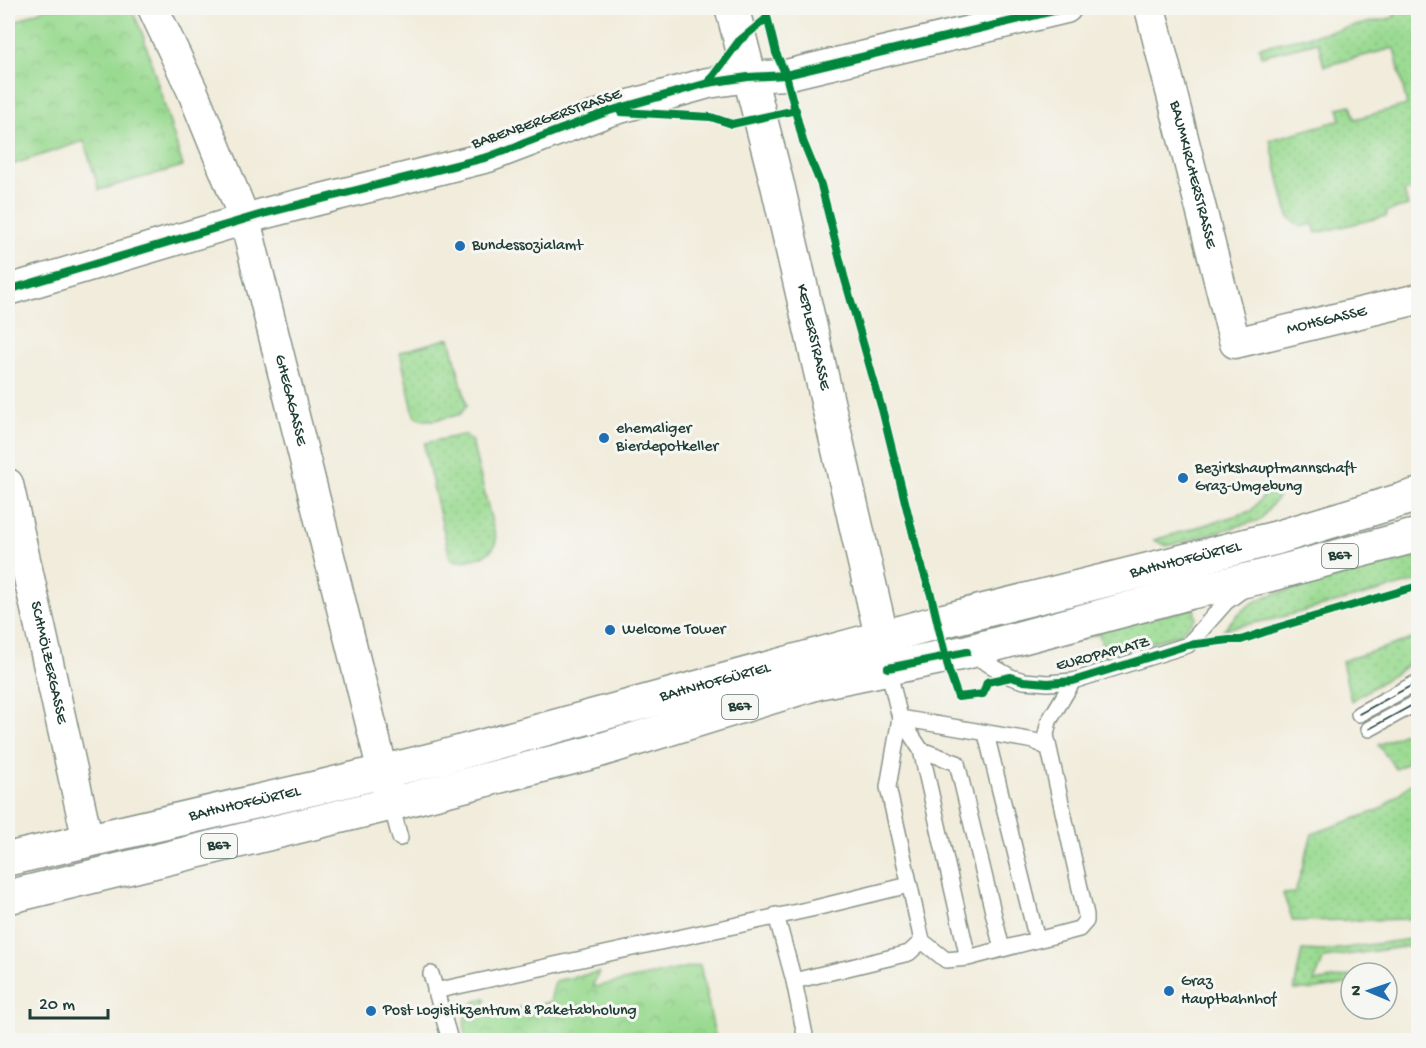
<svg xmlns="http://www.w3.org/2000/svg" width="1426" height="1048" viewBox="0 0 1426 1048" font-family="'Gochi Hand',sans-serif">
  <defs>
    <pattern id="grass-dots" width="8" height="8" patternUnits="userSpaceOnUse" patternTransform="scale(1.5)"><rect width="8" height="8" fill="#99da90"/><path d="M2 2h.1M6 6h.1" fill="none" stroke="#83bc7d" stroke-width="1.8" stroke-linecap="round"/></pattern>
    <pattern id="park-crowns" width="20" height="18" patternUnits="userSpaceOnUse" patternTransform="scale(1.5)"><rect width="20" height="18" fill="#99da90"/><path d="M2 6a3 3 0 1 1 6 0M12 15a3 3 0 1 1 6 0" fill="none" stroke="#83bc7d"/></pattern>
  </defs>
  <rect width="100%" height="100%" fill="#f6f6f2"/>
  <filter id="ink" filterUnits="userSpaceOnUse"><feTurbulence type="fractalNoise" baseFrequency=".0167" numOctaves="2"/><feDisplacementMap in="SourceGraphic" scale="12" xChannelSelector="R" yChannelSelector="G"/><feConvolveMatrix kernelMatrix="1 2 1 2 8 2 1 2 1" color-interpolation-filters="sRGB"/></filter>
  <filter id="wash" filterUnits="userSpaceOnUse"><feTurbulence type="fractalNoise" baseFrequency=".008" numOctaves="4" result="noise"/><feDisplacementMap in="SourceGraphic" scale="24" xChannelSelector="R" yChannelSelector="G"/><feGaussianBlur stdDeviation="1.35" result="paint"/><feColorMatrix in="noise" values="0 0 0 0 0 0 0 0 0 0 0 0 0 0 0 0 0 1.4 0 .05"/><feComposite in="paint" operator="in"/></filter>
  <g filter="url(#wash)">
    <rect width="100%" height="100%" fill="#f1ecdb"/>
    <path fill="url(#grass-dots)" stroke="#5c8c62" stroke-width="1.5" d="M1418 8V188L1404 192 1408 206 1386 212 1387 216 1316 233 1313 224 1300 227 1288 216 1270 140 1341 120 1338 108 1351 105 1355 119 1407 105 1394 48 1324 66 1318 42 1261 56 1259 47 1395 17 1394 13Z
      M450 338 467 406 459 415C446 417 425 426 414 415L400 352Z
      M462 435H466L472 442 496 539C495 558 469 561 453 561L450 558 425 451V443Z
      M1277 493 1278 497 1260 520 1167 546 1154 540 1251 511 1264 495Z
      M1418 556V581L1274 619 1224 629C1237 614 1248 604 1267 596Z
      M1194 608 1196 618 1178 635 1070 665 1069 661 1104 651 1099 634 1059 645 1057 639Z
      M1415 638 1418 659 1351 701 1342 661Z
      M1418 727V757L1396 769 1378 745Z
      M1418 778V919L1293 921 1283 894 1295 893 1312 834 1379 810Z
      M1418 938V945L1324 958 1314 982 1351 976V983L1312 990H1294L1302 950 1323 951Z"/>
    <path fill="url(#park-crowns)" stroke="#5c8c62" stroke-width="1.5" d="M46 8H131L142 32 183 166 99 190 84 141 8 166V25Z
      M700 965 716 1040H467C462 1021 462 1004 485 998L486 1000 480 1016 550 1002 555 981 599 972 593 985 594 987Z"/>
  </g>
  <g filter="url(#ink)">
    <g fill="none" stroke-linecap="round" stroke-linejoin="round">
      <defs>
        <path id="lane" d="M971 654 1011 677 1024 681 1048 683 1073 681 1188 645 1226 602 1244 589
          M888 668 900 718 888 787 922 941 946 960 968 958 1079 929 1086 921V915L1046 735 1049 721 1073 681
          M1359 714 1418 682
          M900 718 921 750 968 958
          M900 718 1034 741 1048 748
          M1369 729 1418 702
          M986 734 1037 940
          M921 750 957 763 1002 949
          M391 804 400 838
          M776 915 794 981 806 1040
          M431 974 450 1040
          M794 981 909 953 922 941
          M435 991 811 909 909 885"/>
        <g id="street">
          <path id="s1" d="M153 8 192 90 245 220 389 796"/>
          <path id="s2" d="M1150 8 1235 343 1418 299"/>
          <path d="M8 290 266 213 488 157 609 111 708 83 748 77 786 75 1066 8"/>
          <path id="s3" d="M8 484 88 841"/>
        </g>
        <g id="primary">
          <path id="s4" d="M732 8 778 187 887 660"/>
          <path id="s5" d="M8 859 324 786 439 758 938 622 1276 538 1418 495"/>
          <path d="M8 897 391 804 594 752 820 682 967 652 1191 592 1261 577 1418 535"/>
        </g>
      </defs>
      <use href="#lane" stroke="#889488" stroke-width="18"/>
      <use href="#street" stroke="#889488" stroke-width="33"/>
      <use href="#primary" stroke="#889488" stroke-width="36"/>
      <use href="#lane" stroke="#fff" stroke-width="15"/>
      <use href="#street" stroke="#fff" stroke-width="30"/>
      <use href="#primary" stroke="#fff" stroke-width="33"/>
      <path stroke="#1f3d34" stroke-width="1.5" d="M1359 714 1418 682
        M1369 729 1418 702"/>
      <defs>
        <path id="cycleway" d="M765 8 776 53 786 75 803 141 821 185 844 276 883 413 918 554 931 595 949 671 958 697 983 694 987 682 1011 677 1024 681 1048 683 1073 681 1188 645 1229 640H1241L1279 627 1418 586
          M708 83 739 41 767 18
          M621 112 711 117 732 124 796 110
          M8 290 266 213 488 157 609 111 708 83 748 77 786 75 1066 8
          M888 668 967 652"/>
      </defs>
      <use href="#cycleway" stroke="#f6f6f2" stroke-width="11"/>
      <use href="#cycleway" stroke="#00873e" stroke-width="8"/>
    </g>
  </g>
  <g fill="#1f6fb2" stroke="#f6f6f2" stroke-width="2">
    <circle cx="460" cy="246" r="6"/>
    <circle cx="604" cy="438" r="6"/>
    <circle cx="1183" cy="478" r="6"/>
    <circle cx="610" cy="630" r="6"/>
    <circle cx="1169" cy="991" r="6"/>
    <circle cx="371" cy="1011" r="6"/>
  </g>
  <g text-anchor="middle" dominant-baseline="central" stroke-width="6" stroke-linejoin="round" paint-order="stroke">
    <g fill="#f6f6f2" stroke="#60746d" stroke-width="1.5">
      <rect x="1322" y="544" width="36" height="24" rx="4.5"/>
      <rect x="722" y="695" width="36" height="24" rx="4.5"/>
      <rect x="201" y="834" width="36" height="24" rx="4.5"/>
    </g>
    <g font-size="15" font-weight="bold" fill="#1f3d34">
      <text x="1340" y="556">B67</text>
      <text x="740" y="707">B67</text>
      <text x="219" y="846">B67</text>
    </g>
    <g font-size="16" fill="#1f3d34" stroke="#f6f6f2">
      <text transform="translate(547 120) rotate(-19)">BABENBERGERSTRASSE</text>
      <text stroke="none"><textPath href="#s2" startOffset="172">BAUMKIRCHERSTRASSE</textPath></text>
      <text stroke="none"><textPath href="#s2" startOffset="440">MOHSGASSE</textPath></text>
      <text stroke="none"><textPath href="#s4" startOffset="339">KEPLERSTRASSE</textPath></text>
      <text stroke="none"><textPath href="#s1" startOffset="417">GHEGAGASSE</textPath></text>
      <text stroke="none"><textPath href="#s5" startOffset="1215">BAHNHOFGÜRTEL</textPath></text>
      <text transform="translate(1103 655) rotate(-15)">EUROPAPLATZ</text>
      <text stroke="none"><textPath href="#s3" startOffset="183">SCHMÖLZERGASSE</textPath></text>
      <text stroke="none"><textPath href="#s5" startOffset="729">BAHNHOFGÜRTEL</textPath></text>
      <text stroke="none"><textPath href="#s5" startOffset="243">BAHNHOFGÜRTEL</textPath></text>
    </g>
    <g font-size="16" fill="#1f3d34" stroke="#f6f6f2" text-anchor="start">
      <text x="472" y="246">Bundessozialamt</text>
      <text x="616" y="429">ehemaliger<tspan x="616" dy="18">Bierdepotkeller</tspan></text>
      <text x="1195" y="469">Bezirkshauptmannschaft<tspan x="1195" dy="18">Graz-Umgebung</tspan></text>
      <text x="622" y="630">Welcome Tower</text>
      <text x="1181" y="982">Graz<tspan x="1181" dy="18">Hauptbahnhof</tspan></text>
      <text x="383" y="1011">Post Logistikzentrum &amp; Paketabholung</text>
    </g>
  </g>
  <rect width="1426" height="1048" fill="none" stroke="#f6f6f2" stroke-width="30"/>
  <g transform="translate(1369 991) rotate(272)"><circle r="28" fill="#f6f6f2" stroke="#a0aca6" stroke-width="1.5"/>
  <path d="M0-4.5L10 22L0 15L-10 22Z" fill="#1f6fb2"/>
  <text y="-9" font-size="16" font-weight="bold" text-anchor="middle" fill="#1f3d34">N</text>
  </g>
  <path d="M30 1009v9h78v-9" fill="none" stroke="#1f3d34" stroke-width="3"/>
  <text x="39" y="1009" font-size="18" fill="#1f3d34" stroke="#f6f6f2" stroke-width="4.5" paint-order="stroke">20 m</text>
</svg>
